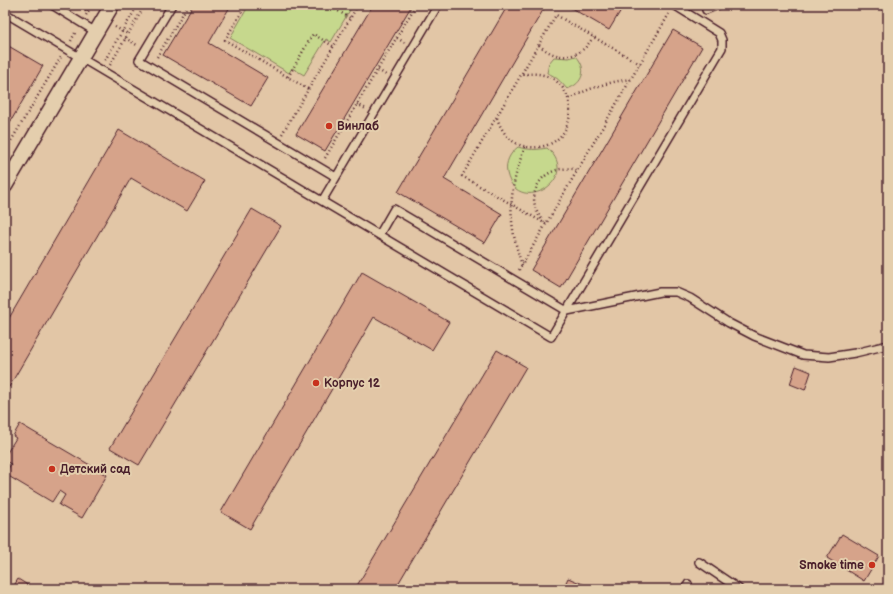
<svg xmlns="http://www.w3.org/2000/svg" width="893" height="594" viewBox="0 0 893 594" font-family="'Balsamiq Sans',sans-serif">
  <rect width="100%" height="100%" fill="#e2c6a6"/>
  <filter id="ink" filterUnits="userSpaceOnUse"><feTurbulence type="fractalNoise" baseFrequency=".025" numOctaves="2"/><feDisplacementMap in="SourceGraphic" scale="8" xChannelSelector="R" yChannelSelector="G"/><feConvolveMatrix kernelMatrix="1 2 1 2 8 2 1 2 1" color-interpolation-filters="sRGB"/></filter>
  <g filter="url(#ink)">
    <path fill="#c6d88d" stroke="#887c5c" d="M249 5H353L331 42 326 39 304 75 292 68 289 73 230 38Z
      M576 56C588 69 583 84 567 89 561 82 556 76 547 73L549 63 554 57 569 58Z
      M518 147C528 150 537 150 547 148 584 179 517 218 507 173 505 162 510 153 518 147Z"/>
    <path fill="#d6a38a" stroke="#4a1f2b" d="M193 5H231L209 43 268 78 251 106 163 55Z
      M373 5H412L325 151 296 134Z
      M508 5H546L444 179 502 214 485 243 398 192Z
      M566 5H624L609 30Z
      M673 30 702 47 561 288 531 270Z
      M5 44 43 66 5 131Z
      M119 130 205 181 187 211 131 178 9 387 5 385V325Z
      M252 209 281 226 139 465 110 448Z
      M362 272 449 322 432 350 374 317 250 529 221 512Z
      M497 350 526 367 395 589H355Z
      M796 366 811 372 805 390 790 384Z
      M20 424 107 475 82 518 59 505 65 495 59 491 52 502 5 474 11 464 5 461V456L16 438 13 436Z
      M842 534 879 556 864 581 827 558Z
      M568 578 590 587V589H563Z
      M18 579 34 589H12Z"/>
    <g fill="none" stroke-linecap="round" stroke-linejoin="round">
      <defs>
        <path id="service" d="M52 5 96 32
          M172 5 139 60 336 177
          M706 10 718 5
          M5 13 551 337 722 48V40L719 33 674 5
          M322 201 438 5
          M379 235 394 209 567 311 660 292H676L690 298 729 323 754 336 803 355 829 357 855 353 888 345
          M699 562 739 589
          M686 589 688 584"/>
        <path id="minor" d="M5 186 112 5"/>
      </defs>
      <use href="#service" stroke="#4a1f2b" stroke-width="10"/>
      <use href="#minor" stroke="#4a1f2b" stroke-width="17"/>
      <path stroke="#4a1f2b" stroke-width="2.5" stroke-dasharray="1 3" stroke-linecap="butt" d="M79 5 88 11
        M246 5 225 40 308 89
        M328 5 350 18
        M348 5 355 9
        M86 15 92 5
        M115 27 128 34
        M125 38 137 45
        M397 38 405 43
        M71 41 76 31
        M539 45C558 62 580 60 593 37
        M157 57 188 5
        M105 60 138 5
        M110 65 145 5
        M378 70 386 75
        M288 77 313 34 333 46
        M569 99C589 88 608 82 631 79
        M357 104 366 109
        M497 118C502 133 512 145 528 147 586 153 584 62 521 75
        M282 134 358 5
        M5 151 61 57
        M325 158 416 5
        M544 222C520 196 543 161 578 170
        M546 224 462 176 556 15 640 64
        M522 265C507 221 508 190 525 147
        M519 270 669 14"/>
      <use href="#service" stroke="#e4cead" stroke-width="7"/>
      <use href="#minor" stroke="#e4cead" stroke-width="14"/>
    </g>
  </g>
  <g fill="#c8321e" stroke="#e4cead" stroke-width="1.5">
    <circle cx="329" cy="126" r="4"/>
    <circle cx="316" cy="383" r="4"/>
    <circle cx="52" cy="469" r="4"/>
    <circle cx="872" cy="565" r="4"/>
  </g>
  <g text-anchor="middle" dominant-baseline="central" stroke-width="4" stroke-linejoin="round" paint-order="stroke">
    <g font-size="12" font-weight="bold" fill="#4a1f2b" stroke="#e4cead" text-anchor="start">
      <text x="337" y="126">Винлаб</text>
      <text x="324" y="383">Корпус 12</text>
      <text x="60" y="469">Детский сад</text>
      <text x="864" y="565" text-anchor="end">Smoke time</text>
    </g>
  </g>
  <rect width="893" height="594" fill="none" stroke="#e4cead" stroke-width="20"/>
  <rect x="10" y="10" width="873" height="574" fill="none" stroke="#4a1f2b" stroke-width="1.5" filter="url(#ink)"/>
</svg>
